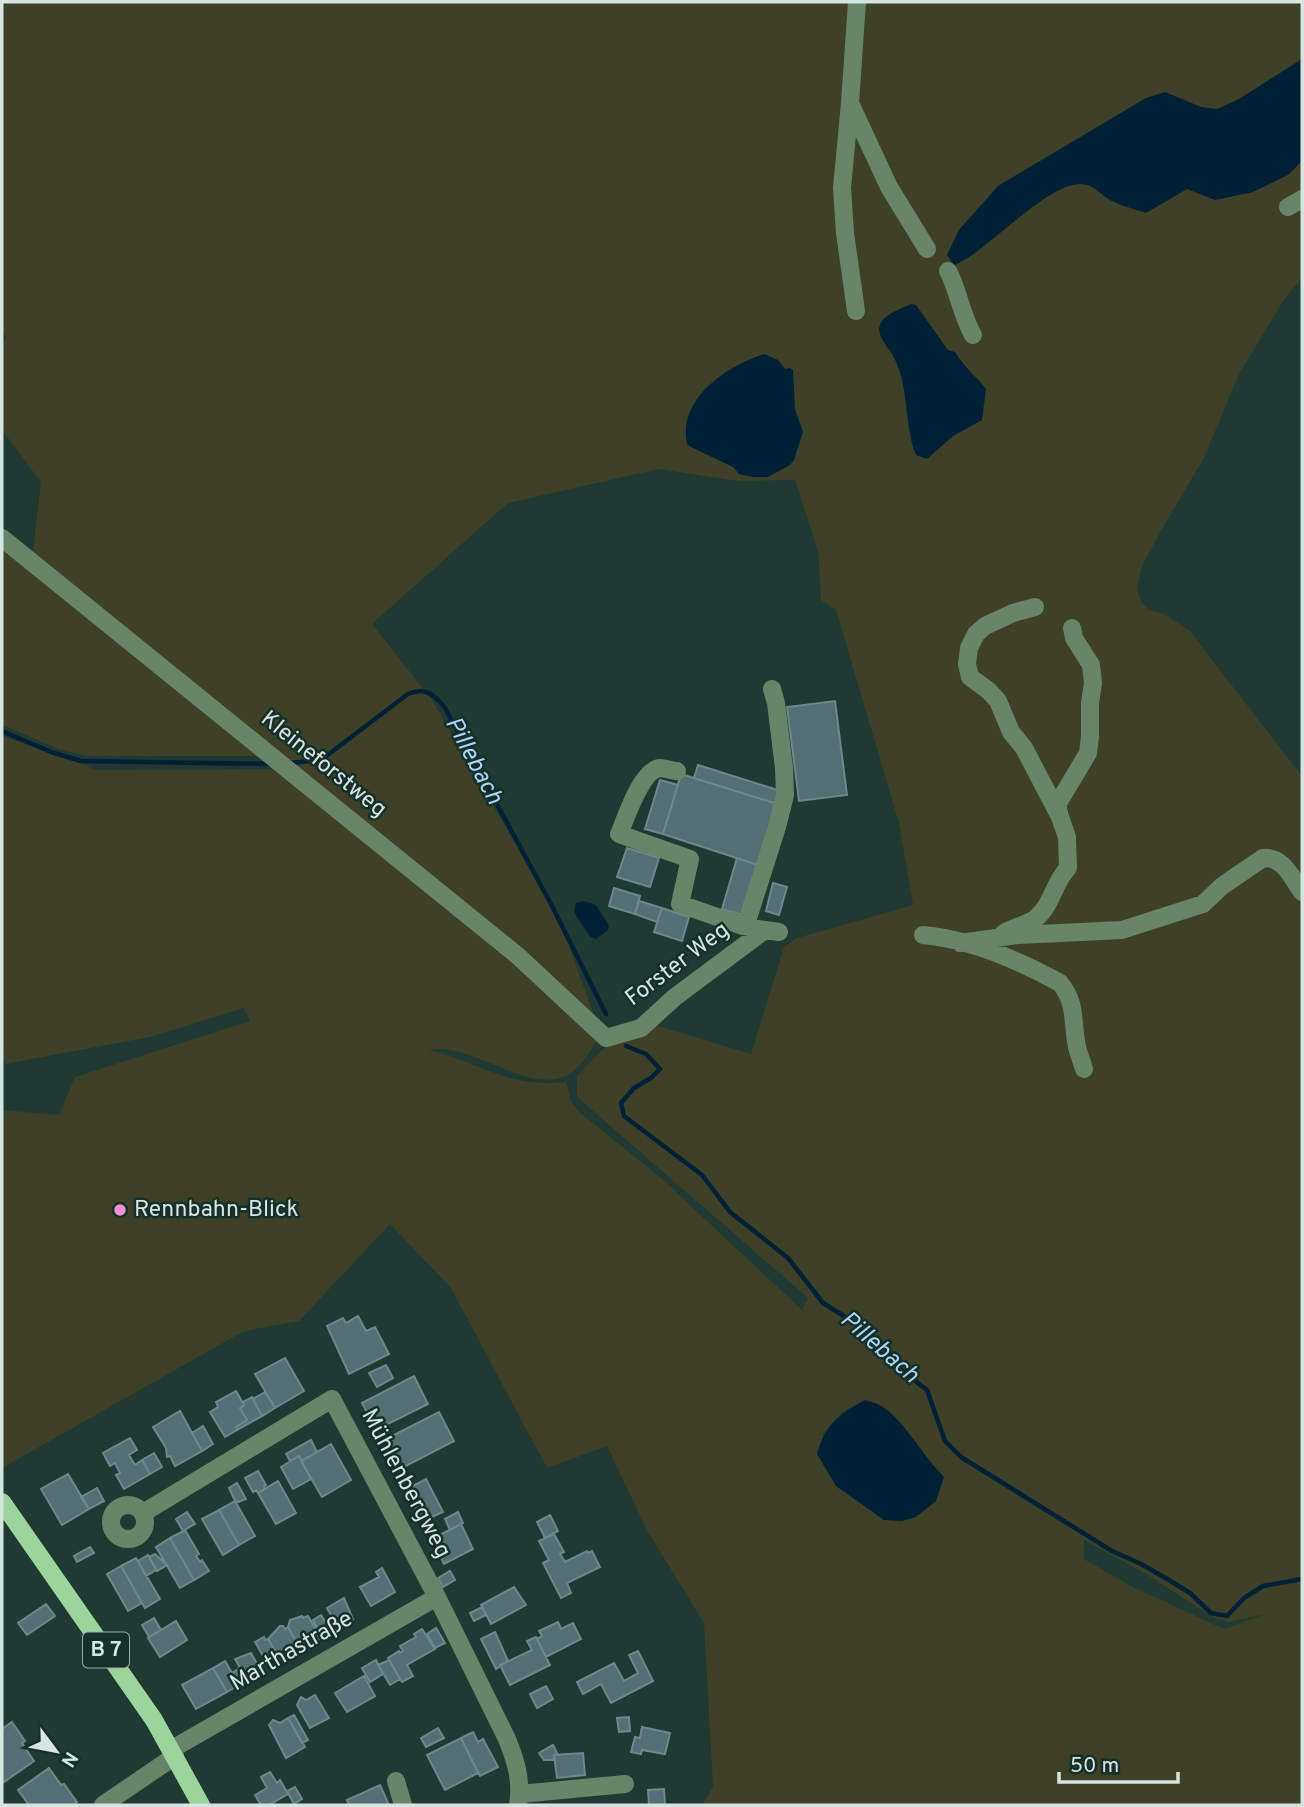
<svg xmlns="http://www.w3.org/2000/svg" width="1304" height="1807" viewBox="0 0 1304 1807" font-family="Overpass,sans-serif">
  <rect width="100%" height="100%" fill="#203933"/>
  <path fill="#3e4028" fill-rule="evenodd" d="M2 2H1302V278L1285 298 1239 374 1204 458 1163 527 1142 566 1137 588 1141 602 1149 610 1162 613 1189 630 1302 776V1805H702L713 1787 704 1623 648 1532 607 1446 547 1468 451 1288 390 1224 299 1321 249 1330 237 1335 2 1468V1110L59 1115 75 1077 250 1021 244 1008 150 1037 5 1064 2 1051V736L86 765 94 770 280 769 515 960 596 1038V1043C589 1053 581 1066 571 1073 531 1099 473 1041 429 1050 480 1062 509 1089 566 1082L571 1102 579 1112 660 1177 802 1310 808 1298 577 1097V1076L611 1041 652 1024 751 1054 784 947 797 938 913 905 899 823 836 610 821 600 818 551 795 480 737 481 659 469 508 503 372 624 432 700 561 923 596 1021 32 559 41 482 2 430V343L7 338 2 332ZM865 1401 907 1432 933 1466 944 1476 822 1435 842 1412ZM1084 1540 1143 1572 1216 1619 1229 1622 1265 1614 1224 1629 1131 1586 1084 1559Z
    M2 545 264 756H87L59 749 2 725Z"/>
  <path fill="#002035" d="M1302 59V161L1288 175 1253 192 1215 200 1187 189 1146 213C1135 209 1121 206 1110 200 1103 196 1095 187 1087 185 1054 174 986 254 954 265L947 255 959 230 998 186 1146 98 1165 92 1201 107 1217 109 1239 99Z
    M911 304 916 305 948 350 955 352C963 366 976 376 986 389L982 420 953 436 927 459 916 455C903 422 910 384 892 354 887 346 876 334 880 325 884 314 901 309 911 304Z
    M764 354 778 360 785 369 790 368 793 370 795 409 803 432 794 460 790 465 768 477H752L739 474 733 467 691 447 687 444C677 399 727 366 764 354Z
    M584 901 596 905 609 926 608 930 596 939 590 937 574 912 576 903Z
    M865 1400C870 1402 877 1403 881 1406 901 1416 925 1459 944 1477L936 1501 916 1517 902 1521 884 1520 836 1486 817 1454C825 1425 839 1414 865 1400Z"/>
  <g fill="none" stroke-linecap="round" stroke-linejoin="round">
    <path stroke="#002035" stroke-width="4.5" d="M2 731 51 752 81 761 269 764
      M289 763 321 760 408 694C425 687 434 694 445 708L552 906 606 1014
      M626 1046 646 1054 660 1069 651 1078 634 1088 621 1103 624 1116 702 1175 730 1212 788 1258 823 1303 860 1326 878 1352 927 1390 945 1441 961 1457 1112 1551 1141 1564 1169 1580 1190 1593 1211 1613 1227 1616 1244 1598 1263 1586 1302 1579"/>
  </g>
  <path fill="#536f74" stroke="#6b888d" stroke-width="2" d="M835 701 847 795 799 801 787 707Z
    M698 765 781 791 777 804 694 778Z
    M681 774 781 805 761 866 663 834Z
    M660 780 678 785 663 834 645 829Z
    M627 848 659 858 650 887 617 877Z
    M737 858 761 866 746 916 722 909Z
    M773 883 787 887 779 915 766 911Z
    M614 888 640 896 635 914 609 906Z
    M639 901 662 908 657 922 635 914Z
    M662 908 689 917 682 941 654 932Z
    M358 1316 366 1331 375 1327 389 1354 349 1374 327 1326 343 1318 346 1323Z
    M285 1358 304 1391 275 1408 255 1374Z
    M386 1365 393 1378 377 1387 369 1373Z
    M414 1376 428 1404 376 1430 362 1403Z
    M236 1391 244 1405 240 1408 247 1420 236 1427 237 1430 225 1437 210 1412 218 1407 216 1402Z
    M265 1392 275 1408 262 1416 253 1399Z
    M252 1397 262 1416 237 1430 236 1427 247 1420 240 1408 244 1405 243 1402Z
    M180 1411 202 1451 175 1466 170 1456 167 1457 166 1448 153 1427Z
    M439 1412 454 1441 402 1468 386 1439Z
    M203 1426 213 1444 202 1451 192 1433Z
    M130 1438 137 1450 129 1455 135 1465 142 1460 150 1474 124 1489 116 1475 120 1473 115 1463 110 1466 103 1453Z
    M311 1440 317 1452 302 1461 299 1456 290 1461 286 1454Z
    M331 1444 351 1480 322 1497 301 1461Z
    M154 1453 162 1467 150 1474 142 1460Z
    M299 1456 311 1479 293 1489 281 1467Z
    M258 1471 266 1485 264 1486 265 1489 258 1493 256 1490 253 1492 245 1478Z
    M68 1474 89 1509 62 1525 41 1489Z
    M426 1479 443 1512 425 1520 422 1515 420 1516 409 1495 412 1494 409 1488Z
    M278 1481 296 1513 276 1524 258 1493Z
    M237 1483 246 1499 236 1503 229 1488Z
    M97 1488 104 1501 89 1509 81 1497Z
    M235 1501 255 1536 239 1545 219 1510Z
    M219 1510 239 1545 223 1555 202 1519Z
    M187 1512 195 1524 183 1531 176 1519Z
    M458 1512 463 1523 450 1530 445 1519Z
    M550 1515 558 1531 545 1538 537 1522Z
    M461 1524 473 1549 444 1564 432 1539Z
    M185 1530 199 1554 196 1556 200 1562 202 1560 209 1571 194 1580 170 1538Z
    M554 1534 564 1552 560 1554 565 1562 587 1551 588 1553 592 1551 600 1567 567 1583 571 1593 561 1598 543 1563 549 1560 539 1541Z
    M170 1538 194 1580 180 1588 156 1547Z
    M90 1547 94 1553 77 1562 74 1556Z
    M155 1554 167 1565 157 1571 149 1557Z
    M148 1555 156 1570 146 1576 138 1561Z
    M136 1558 160 1599 145 1608 121 1566Z
    M121 1566 142 1603 128 1611 107 1574Z
    M382 1568 395 1592 371 1606 360 1587 379 1577 376 1572Z
    M450 1571 455 1580 443 1587 438 1578Z
    M514 1587 526 1605 491 1624 481 1605Z
    M344 1598 353 1619 338 1628 327 1608Z
    M46 1604 55 1616 27 1635 18 1623Z
    M482 1607 486 1615 474 1621 470 1613Z
    M321 1615 328 1626 319 1631 313 1620Z
    M302 1616 303 1618 308 1616 321 1638 300 1649 288 1627 290 1620Z
    M154 1618 161 1630 149 1637 142 1625Z
    M176 1621 187 1640 160 1657 148 1638Z
    M558 1622 561 1629 573 1623 581 1639 546 1657 537 1639 542 1636 539 1631Z
    M280 1626H283L285 1629 288 1627 300 1649 281 1661 268 1639Z
    M436 1628 445 1643 435 1648 427 1634Z
    M422 1629 435 1649 407 1665 413 1676 402 1682 388 1658 399 1651 400 1653 403 1651 400 1646 416 1637 414 1634Z
    M495 1632 508 1661 496 1669 481 1639Z
    M264 1637 265 1640 268 1639 274 1649 271 1651 275 1658 267 1663 255 1642Z
    M536 1637 550 1665 510 1685 500 1665 532 1650 527 1641Z
    M638 1651 653 1681 611 1703 601 1684 583 1694 577 1682 614 1663 624 1681 638 1673 629 1655Z
    M251 1653 261 1671 247 1680 235 1659Z
    M376 1660 383 1674 370 1682 362 1668Z
    M389 1660 400 1679 390 1685 378 1665Z
    M225 1661 239 1685 227 1692 213 1668Z
    M213 1668 227 1692 196 1709 182 1685Z
    M240 1668 247 1680 239 1685 232 1673Z
    M364 1676 375 1696 347 1712 335 1693Z
    M546 1686 553 1699 537 1708 530 1694Z
    M315 1695 329 1718 310 1728 297 1705 301 1697 306 1700Z
    M294 1715 308 1740 302 1743 288 1718Z
    M629 1717 630 1731 619 1732 617 1718Z
    M288 1718 305 1747 286 1758 269 1725 273 1720 280 1723Z
    M12 1722 25 1741 22 1743 34 1761 4 1782 2 1779V1729Z
    M642 1727 670 1733 665 1754 642 1750 641 1754 631 1752 635 1737 640 1738Z
    M438 1728 444 1738 426 1747 421 1738Z
    M473 1732 478 1742 483 1739 498 1767 480 1776 461 1738Z
    M461 1738 478 1773 445 1790 427 1755Z
    M553 1745 558 1755H554L555 1760H544L539 1753Z
    M583 1753 585 1775 557 1778 554 1755Z
    M49 1768 61 1785 64 1784 77 1802 73 1805H29L18 1790Z
    M270 1772 277 1783 280 1780 288 1794 269 1805H261L255 1795 267 1788 261 1777Z
    M380 1785 389 1805H349L347 1800Z
    M295 1787 302 1799 294 1804 287 1791Z
    M664 1789 665 1805H649L648 1790Z"/>
  <g fill="none" stroke-linecap="round" stroke-linejoin="round">
    <path stroke="#698569" stroke-width="18" d="M857 2 850 103 889 187 927 249
      M850 103 842 188 845 233 856 311
      M1288 207 1302 199
      M948 271C959 292 961 314 973 335
      M2 538 518 956 606 1038 641 1028 675 997 765 930 779 932
      M1035 607 1013 613 985 626 976 634 969 648 967 664 970 677 989 691 998 701 1011 732 1024 748 1060 817 1057 805 1088 753 1090 737V703L1093 683 1091 665 1074 638 1072 628
      M677 771C672 771 665 768 660 768 641 770 626 818 619 834L690 859 680 904 743 926 765 930
      M743 926 748 918 777 827 785 795 784 768 776 703 772 689
      M1004 933C1014 927 1026 925 1035 919 1052 906 1054 882 1068 868L1067 837 1060 817
      M923 935C969 939 1020 961 1060 983 1077 1003 1072 1024 1077 1047 1079 1055 1082 1062 1084 1069
      M960 943 1018 935 1122 930 1203 904 1222 886 1263 858C1283 856 1292 878 1302 892
      M111 1522a17 17 0 1 1 34 0a17 17 0 1 1-34 0Z
      M143 1513 332 1399 437 1597 507 1739C516 1761 522 1781 518 1805
      M172 1749 437 1597
      M396 1781 403 1805
      M520 1794 625 1784
      M103 1805 175 1756"/>
    <path stroke="#9bd59c" stroke-width="18" d="M2 1502 154 1720 201 1805"/>
  </g>
  <circle fill="#f391d6" stroke="#162f29" stroke-width="2.5" cx="120" cy="1210" r="7"/>
  <g text-anchor="middle" dominant-baseline="central" stroke-width="5" stroke-linejoin="round" paint-order="stroke">
    <rect fill="#162f29" stroke="#9caeaa" stroke-width="2" x="83" y="1632.5" width="46" height="35" rx="5"/>
    <g font-size="21" font-weight="bold" fill="#d6e5e1">
      <text x="106" y="1650">B 7</text>
    </g>
    <g font-size="23" fill="#d6e5e1" stroke="#162f29">
      <text transform="translate(323 765) rotate(39)">Kleineforstweg</text>
      <text transform="translate(678 965) rotate(-37)">Forster Weg</text>
      <text transform="translate(405 1484) rotate(62)">Mühlenbergweg</text>
      <text transform="translate(292 1652) rotate(-30)">Marthastraße</text>
    </g>
    <g font-size="23" fill="#d6e5e1" stroke="#162f29" text-anchor="start">
      <text x="134" y="1210">Rennbahn-Blick</text>
    </g>
    <g font-size="24" font-style="italic" fill="#a9d7fb" stroke="#162f29">
      <text transform="translate(473 761) rotate(62)">Pillebach</text>
      <text transform="translate(879 1348) rotate(41)">Pillebach</text>
    </g>
  </g>
  <rect width="1304" height="1807" fill="none" stroke="#d6e5e1" stroke-width="7"/>
  <g transform="translate(56 1751) rotate(122)" stroke="#162f29" stroke-width="5" paint-order="stroke">
  <path d="M0-5L12 26L0 18L-12 26Z" fill="#d6e5e1"/>
  <text y="-10" font-size="19" font-weight="bold" text-anchor="middle" fill="#d6e5e1">N</text>
  </g>
  <path d="M1059 1772v10h119v-10" fill="none" stroke="#d6e5e1" stroke-width="3.5"/>
  <text x="1070" y="1772" font-size="21" fill="#d6e5e1" stroke="#162f29" stroke-width="5" paint-order="stroke">50 m</text>
</svg>
